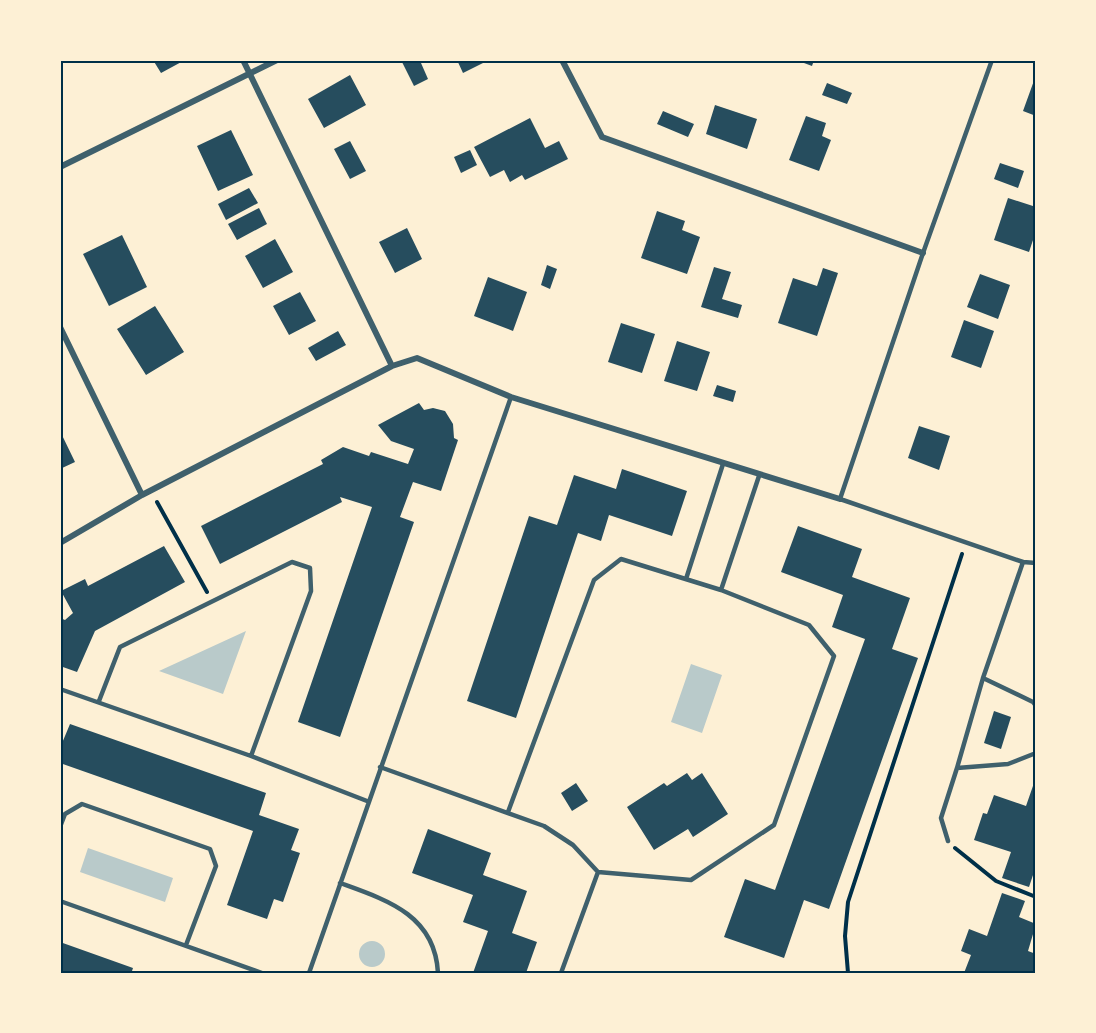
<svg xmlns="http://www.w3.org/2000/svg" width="1096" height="1033" viewBox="0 0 1096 1033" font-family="Mulish,sans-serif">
  <rect width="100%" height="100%" fill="#fdf0d5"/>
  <path fill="#b9caca" d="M246 631 223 694 159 671Z
    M691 664 722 675 702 733 671 722Z
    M88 848 173 878 165 902 80 872Z
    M359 954a13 13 0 1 1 26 0a13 13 0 1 1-26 0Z"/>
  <path fill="#264d5e" d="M153 60H185L161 73Z
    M401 60H428L421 63 428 79 414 86Z
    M457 60H489L463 73Z
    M796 60H814L812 66Z
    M350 75 366 105 324 128 308 99Z
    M1036 75V116L1023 111Z
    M827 83 852 93 847 104 822 95Z
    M715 105 757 119 747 149 706 134Z
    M663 111 694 124 688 137 657 124Z
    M806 116 826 123 822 136 831 140 819 171 789 160Z
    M530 118 545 148 559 141 568 159 525 180 522 175 510 182 504 170 490 177 474 147Z
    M231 130 253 175 218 191 197 146Z
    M350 141 366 171 350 179 334 149Z
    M470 150 477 165 461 173 454 157Z
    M1000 163 1024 171 1018 188 994 179Z
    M249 188 258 203 226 220 218 204Z
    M1008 198 1036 207V231L1029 252 994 240Z
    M259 208 267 224 237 240 228 224Z
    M657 211 685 221 682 230 700 237 687 274 641 258Z
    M407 228 422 259 395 273 379 242Z
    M122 235 147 287 109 306 83 254Z
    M275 239 293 272 263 288 245 256Z
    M547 265 557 269 550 289 541 285Z
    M714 267 731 272 722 299 742 305 738 318 701 307Z
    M823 268 838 273 817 336 778 323 793 278 817 286Z
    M980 274 1010 285 998 319 967 307Z
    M488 277 527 292 513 331 474 316Z
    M300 292 316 321 289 335 273 306Z
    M155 306 184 352 146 375 117 329Z
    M964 320 994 331 981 368 951 357Z
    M621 323 655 334 642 373 608 362Z
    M338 331 346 345 316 361 308 348Z
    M677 341 710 352 697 391 664 381Z
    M717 385 736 391 733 402 713 396Z
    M419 403 424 410 433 408 445 411 453 424 454 438 458 440 441 491 413 482 400 517 414 522 340 737 298 722 372 507 340 497 342 502 220 564 201 526 323 464 321 460 343 447 369 456 371 452 408 464 414 449 391 441 378 425Z
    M919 426 950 436 939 470 908 458Z
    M60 431 75 462 60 469Z
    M622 469 687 491 672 536 609 515 601 541 578 533 516 718 467 701 529 516 557 525 574 475 616 489Z
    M798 526 862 549 852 577 910 598 892 649 918 658 829 909 804 900 784 958 724 937 745 879 775 890 865 639 832 627 843 595 781 572Z
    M164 546 185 582 95 631 77 672 60 666V618L65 620 73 613 61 591 85 579 88 586Z
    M994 711 1011 717 1001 749 984 743Z
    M70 724 266 793 259 815 299 829 291 850 300 853 283 902 274 899 267 919 227 905 253 831 60 763V748Z
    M687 773 692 780 702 773 728 814 693 837 688 829 654 850 627 807 664 783 667 786Z
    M576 783 588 801 572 811 561 793Z
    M1034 783H1036V873L1034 872 1029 887 1002 878 1011 852 974 840 983 813 987 814 994 795 1026 806Z
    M428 829 491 853 483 875 527 891 512 933 537 942 526 973H473L488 931 463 922 473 895 412 873Z
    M1002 893 1025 901 1019 917 1036 924 1028 951 1036 954V973H964L971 955 961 951 969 929 987 936Z
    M60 942 133 968 132 971 137 973H60Z"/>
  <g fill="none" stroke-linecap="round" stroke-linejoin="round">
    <path stroke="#003049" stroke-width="4" d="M157 502 207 592
      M955 848 996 881 1036 897
      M848 973 845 936 848 902 962 554"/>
    <path stroke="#3f606c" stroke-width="4.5" d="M992 60 923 253 840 499 1023 562 1036 563
      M686 579 723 464
      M983 678 1023 562
      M60 689 251 756 367 801
      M99 701 120 647 292 562 310 568 311 591 251 756
      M380 767 544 826 573 845 598 872 561 973
      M957 768 983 678 1033 702 1036 706
      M508 812 594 580 621 559 721 590
      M60 827 65 814 82 804 210 849 216 866 186 945
      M948 841 941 818 957 768 1008 764 1036 753
      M598 872 691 880 774 825 834 656 809 625 721 590 759 476
      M340 883C387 900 435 915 438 973
      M60 901 262 973
      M309 973 511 397"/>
    <path stroke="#3f606c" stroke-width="6" d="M243 60 392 366 417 358 511 397 840 499
      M562 60 602 137 923 253
      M60 167 277 60
      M60 327 142 495
      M60 543 142 495 392 366"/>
  </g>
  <rect width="1096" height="1033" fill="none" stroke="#fdf0d5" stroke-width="123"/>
  <rect x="62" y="62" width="972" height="910" fill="none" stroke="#003049" stroke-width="2"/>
</svg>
